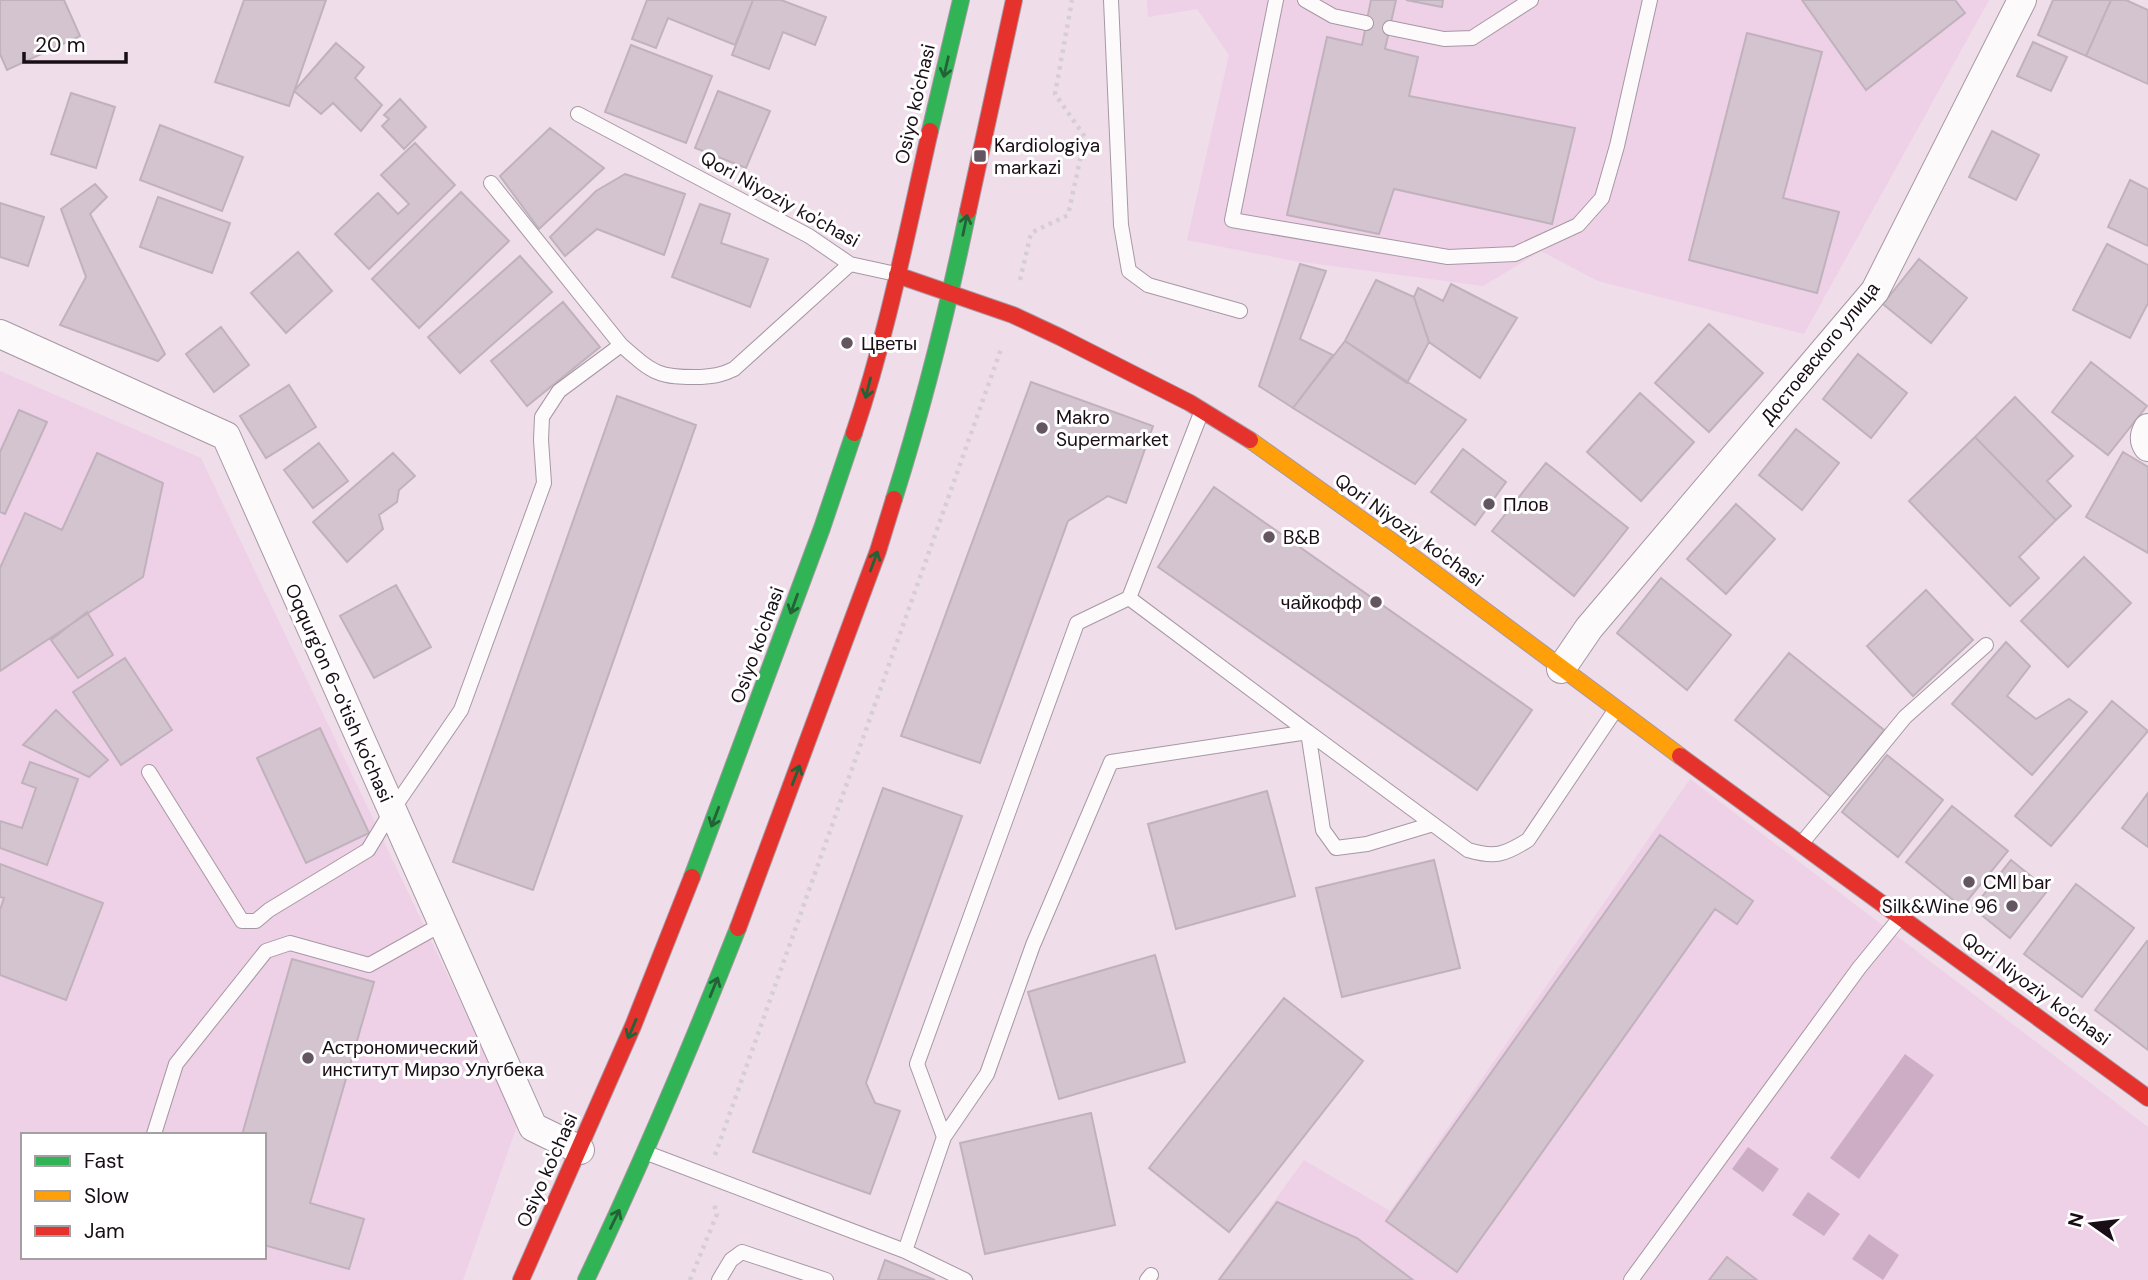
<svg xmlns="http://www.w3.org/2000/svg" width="2148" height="1280" viewBox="0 0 2148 1280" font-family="'DM Sans',sans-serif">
  <rect width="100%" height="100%" fill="#efddea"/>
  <path fill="#eed0e7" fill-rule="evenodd" d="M1147 0H1989L1804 334 1598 281 1541 251 1483 286 1295 261 1187 240 1229 55 1197 9 1148 17Z
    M0 371 201 458 518 1123 463 1280H0ZM23 1135H264V1257H23Z
    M1690 779 2148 1127V1280H1217L1304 1160 1390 1211Z"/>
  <path fill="#cdadc6" d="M1905 1054 1934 1075 1859 1179 1830 1158Z
    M1748 1147 1779 1169 1763 1192 1732 1169Z
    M1808 1192 1840 1214 1824 1236 1792 1215Z
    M1869 1234 1899 1255 1883 1280 1852 1259Z"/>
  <path fill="#d3c4cf" stroke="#c0b2bc" stroke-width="2" d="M0 0H64L80 36 7 70 0 54Z
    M244 0H326L289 106 215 82Z
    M647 0H753L735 45 668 18 656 48 632 39Z
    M753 0H781L826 17 815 45 783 32 769 69 732 55Z
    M1371 0H1396L1385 49 1418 57 1409 96 1575 128 1552 224 1394 189 1379 234 1287 215 1327 37 1362 45Z
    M1406 0H1443L1442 7Z
    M1802 0H1955L1965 13 1866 90Z
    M2053 0H2111L2086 56 2038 35Z
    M2111 0H2126L2148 10V84L2086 56Z
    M1747 33 1822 52 1783 198 1839 212 1817 293 1689 260Z
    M2033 42 2067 57 2051 91 2017 76Z
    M336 43 364 67 355 78 382 105 361 131 333 103 321 114 294 91Z
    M631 45 712 76 686 143 605 112Z
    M718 91 770 111 746 168 695 148Z
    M71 93 115 107 96 168 51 154Z
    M400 99 426 127 404 149 382 126 389 119 384 115Z
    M160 125 243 157 222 211 140 180Z
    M550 128 604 168 539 229 500 176Z
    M1992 131 2039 155 2016 200 1969 177Z
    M415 143 455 185 369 269 335 234 378 193 398 214 409 204 381 175Z
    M625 174 685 194 664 255 597 229 565 256 550 237 596 191Z
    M2130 180 2148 189V246L2108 227Z
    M95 184 107 197 90 214 165 354 158 361 60 325 86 277 61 209Z
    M461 192 509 241 419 328 372 279Z
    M158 197 230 223 212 273 140 247Z
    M0 203 44 217 28 266 0 257Z
    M700 204 730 214 721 243 768 259 750 307 672 277Z
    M2107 244 2148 265V303L2130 338 2073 310Z
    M298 252 332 291 286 333 251 293Z
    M520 256 552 292 460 373 428 337Z
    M1919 259 1967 298 1931 343 1883 304Z
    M1300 264 1326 271 1300 339 1333 355 1293 408 1259 386Z
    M1376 280 1414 297 1429 342 1407 383 1345 341Z
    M1451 284 1517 318 1480 378 1429 342 1414 297 1418 288 1443 301Z
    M563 302 600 347 527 406 491 361Z
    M1709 324 1763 373 1709 432 1655 383Z
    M221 327 249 365 214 392 186 354Z
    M1345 341 1466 420 1415 484 1293 408Z
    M1858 354 1907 393 1871 438 1823 399Z
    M2091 362 2147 406 2108 455 2052 412Z
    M1031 382 1153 426 1126 503 1108 496 1068 521 980 763 901 736Z
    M289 385 316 427 266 458 240 416Z
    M1640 393 1694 442 1641 501 1587 452Z
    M617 396 696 425 533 890 453 862Z
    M2015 397 2073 456 2047 481 2071 506 2056 520 1975 437Z
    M19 410 47 422 5 514 0 512V452Z
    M1796 429 1839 463 1802 510 1759 475Z
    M1975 437 2056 520 2019 557 2039 578 2010 606 1909 501Z
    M319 443 348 481 313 508 284 470Z
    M1463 449 1506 482 1475 525 1431 492Z
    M2123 452 2148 467V553L2086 517Z
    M97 453 163 483 143 577 0 671V568L25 513 62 530Z
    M393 453 415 476 399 490 397 502 379 515 383 529 347 562 313 522Z
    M1546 463 1628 528 1574 596 1492 531Z
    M1214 487 1532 710 1477 790 1158 567Z
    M1736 504 1775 539 1726 594 1687 559Z
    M2084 557 2131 603 2068 667 2021 621Z
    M1661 578 1731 635 1687 690 1617 633Z
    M396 585 431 647 374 678 340 616Z
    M1926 590 1973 640 1913 696 1867 646Z
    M87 612 113 655 78 678 51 640Z
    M2006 642 2030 666 2007 696 2036 719 2069 699 2087 712 2032 775 1952 704Z
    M1789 653 1884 730 1831 797 1735 720Z
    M125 658 172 730 121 765 73 692Z
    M2112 701 2148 731 2051 846 2015 816Z
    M56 710 108 760 89 777 23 745Z
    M320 728 369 833 306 863 257 758Z
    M1887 755 1943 800 1898 857 1842 812Z
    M30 762 78 779 47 865 0 848V821L22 828 36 788 22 783Z
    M883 788 962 816 866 1083 875 1103 900 1111 870 1194 753 1152Z
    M1267 791 1295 896 1176 929 1148 824Z
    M2148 793V847L2122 828Z
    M1952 806 2008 851 1962 907 1906 862Z
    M1660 835 1753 901 1737 924 1715 909 1457 1272 1386 1221Z
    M1434 860 1460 968 1342 997 1316 888Z
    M2011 860 2048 890 2010 938 1973 908Z
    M0 864 103 903 66 1000 0 975V910L4 898 0 897Z
    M2076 884 2134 928 2082 997 2024 954Z
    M2147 941 2148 942V1050L2095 1010Z
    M1155 955 1185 1062 1059 1099 1028 992Z
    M292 959 374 982 310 1203 364 1219 349 1269 264 1245V1135H242Z
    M1284 998 1363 1061 1229 1232 1149 1168Z
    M1091 1113 1115 1225 985 1254 960 1143Z
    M1277 1202 1357 1238 1413 1280H1219Z
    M1727 1257 1757 1280H1709Z
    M885 1260 935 1280H878Z"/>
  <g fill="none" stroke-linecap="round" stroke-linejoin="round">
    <defs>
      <path id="lane" d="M1111 0 1121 225 1129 271 1148 285 1240 311
        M1276 0 1232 220 1448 257 1515 254 1578 225 1602 198 1617 146 1650 0
        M1305 0 1333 16 1366 23
        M1390 28 1444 39 1472 38 1531 0
        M578 114 809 236 850 264 896 274
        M491 183 621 345C653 373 658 378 701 377 714 376 722 375 734 369L850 264
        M1129 598 1201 413
        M149 772 242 921H256L269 910 368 850 391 812 461 710 544 483 541 440 542 417 559 391 621 345
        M1802 843 1905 717 1986 645
        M154 1134 176 1064 266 951 290 943 369 965 444 923
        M944 1137 917 1064 1077 623 1129 598 1308 732 1323 830 1336 848 1367 844 1433 824
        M647 1153 905 1251 965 1280
        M905 1251 944 1137 987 1074 1033 945 1111 762 1308 732 1468 850C1495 858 1504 855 1528 840L1616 709
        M719 1280 731 1260 742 1252 826 1280
        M1147 1280 1151 1275
        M1631 1280 1859 968 1899 919"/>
      <path id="street" d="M0 334 226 436 533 1127 580 1150
        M2148 428C2144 435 2143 440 2148 447
        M1561 669 1589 628 1875 291 2022 0"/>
      <path id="fast" d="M930 131 961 0
        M894 499C924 404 948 308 968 211
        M692 877 822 528 854 433
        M586 1280C641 1165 691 1047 738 928"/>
      <path id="slow" d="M1250 440 1393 542 1680 756"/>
      <path id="jam" d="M968 211 1014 0
        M897 275 1013 315 1060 337 1190 403 1250 440
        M854 433C887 335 907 232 930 131
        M1680 756 2148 1098
        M738 928 878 551 894 499
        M521 1280 633 1026 692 877"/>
    </defs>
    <use href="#lane" stroke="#a698a2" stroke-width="16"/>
    <use href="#street" stroke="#a698a2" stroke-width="30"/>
    <use href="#fast" stroke="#a698a2" stroke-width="18"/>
    <use href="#slow" stroke="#a698a2" stroke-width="18"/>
    <use href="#jam" stroke="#a698a2" stroke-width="18"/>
    <path stroke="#d5cfd3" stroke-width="4.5" stroke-dasharray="3.5 5" stroke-linecap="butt" d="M1020 280 1031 233 1068 215 1085 137 1055 94 1072 0
      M715 1155 1001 349
      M690 1280 717 1214 714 1204"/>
    <use href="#lane" stroke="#fdfafc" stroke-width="14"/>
    <use href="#street" stroke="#fdfafc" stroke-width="28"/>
    <use href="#fast" stroke="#30b455" stroke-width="16"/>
    <use href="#slow" stroke="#ff9f0a" stroke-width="16"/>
    <use href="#jam" stroke="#e5322d" stroke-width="16"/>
  </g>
  <defs><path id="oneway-shaft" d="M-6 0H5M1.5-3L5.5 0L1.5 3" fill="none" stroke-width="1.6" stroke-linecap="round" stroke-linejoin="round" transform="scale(1.75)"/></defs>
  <g stroke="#246136">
    <use href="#oneway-shaft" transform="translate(946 67) rotate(103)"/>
    <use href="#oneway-shaft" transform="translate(965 225) rotate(-78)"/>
    <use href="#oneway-shaft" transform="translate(868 388) rotate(104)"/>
    <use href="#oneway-shaft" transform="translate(874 561) rotate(-70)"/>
    <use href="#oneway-shaft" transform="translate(794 604) rotate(110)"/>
    <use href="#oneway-shaft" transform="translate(796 775) rotate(-69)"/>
    <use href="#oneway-shaft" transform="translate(715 817) rotate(111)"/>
    <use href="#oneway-shaft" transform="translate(714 987) rotate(-68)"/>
    <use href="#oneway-shaft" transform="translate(632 1029) rotate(113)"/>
    <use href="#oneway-shaft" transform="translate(615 1219) rotate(-64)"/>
  </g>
  <g fill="#645660" stroke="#fff" stroke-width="2.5">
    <rect x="973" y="149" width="14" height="14" rx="3.5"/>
    <circle cx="847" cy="343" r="7"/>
    <circle cx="1042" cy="428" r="7"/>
    <circle cx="1489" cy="504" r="7"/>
    <circle cx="1269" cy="537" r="7"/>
    <circle cx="1376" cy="602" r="7"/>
    <circle cx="1969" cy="882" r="7"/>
    <circle cx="2012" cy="906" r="7"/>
    <circle cx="308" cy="1058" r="7"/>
  </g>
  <g text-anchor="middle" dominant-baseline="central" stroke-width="6" stroke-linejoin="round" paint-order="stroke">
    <g font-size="19" fill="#190e16" stroke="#fff">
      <text transform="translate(915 104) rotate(-77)">Osiyo ko'chasi</text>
      <text transform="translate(780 199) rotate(29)">Qori Niyoziy ko'chasi</text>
      <text transform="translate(1820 353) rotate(-51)">Достоевского улица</text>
      <text transform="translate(1409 530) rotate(36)">Qori Niyoziy ko'chasi</text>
      <text transform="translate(757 645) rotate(-70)">Osiyo ko'chasi</text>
      <text transform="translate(339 693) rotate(66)">Oqqurg'on 6-o'tish ko'chasi</text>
      <text transform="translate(2036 989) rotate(36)">Qori Niyoziy ko'chasi</text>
      <text transform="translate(547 1170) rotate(-66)">Osiyo ko'chasi</text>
    </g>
    <g font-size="19" fill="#190e16" stroke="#fff" text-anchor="start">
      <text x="994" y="145">Kardiologiya<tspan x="994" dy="22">markazi</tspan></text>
      <text x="861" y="343">Цветы</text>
      <text x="1056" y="417">Makro<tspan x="1056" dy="22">Supermarket</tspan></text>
      <text x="1503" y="504">Плов</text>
      <text x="1283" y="537">B&amp;B</text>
      <text x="1362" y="602" text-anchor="end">чайкофф</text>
      <text x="1983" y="882">CMI bar</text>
      <text x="1998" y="906" text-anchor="end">Silk&amp;Wine 96</text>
      <text x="322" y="1047">Астрономический<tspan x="322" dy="22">институт Мирзо Улугбека</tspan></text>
    </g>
  </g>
  <rect x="21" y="1133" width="245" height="126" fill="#ffffff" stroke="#a39fa2" stroke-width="2"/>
  <rect x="35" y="1156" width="35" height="10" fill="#30b455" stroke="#a39fa2" stroke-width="2"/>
  <text x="84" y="1168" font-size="21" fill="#190e16">Fast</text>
  <rect x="35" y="1191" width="35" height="10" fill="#ff9f0a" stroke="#a39fa2" stroke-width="2"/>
  <text x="84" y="1203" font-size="21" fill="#190e16">Slow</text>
  <rect x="35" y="1226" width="35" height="10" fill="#e5322d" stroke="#a39fa2" stroke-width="2"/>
  <text x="84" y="1238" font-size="21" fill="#190e16">Jam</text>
  <g transform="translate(2092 1224) rotate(284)" stroke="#ffffff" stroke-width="5" paint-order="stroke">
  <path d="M0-5L12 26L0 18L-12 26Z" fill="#190e16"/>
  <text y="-10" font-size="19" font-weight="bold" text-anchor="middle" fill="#190e16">N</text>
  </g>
  <path d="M24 52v10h102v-10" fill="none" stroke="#190e16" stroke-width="3.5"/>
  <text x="35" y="52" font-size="21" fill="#190e16" stroke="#ffffff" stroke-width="5" paint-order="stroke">20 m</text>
</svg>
